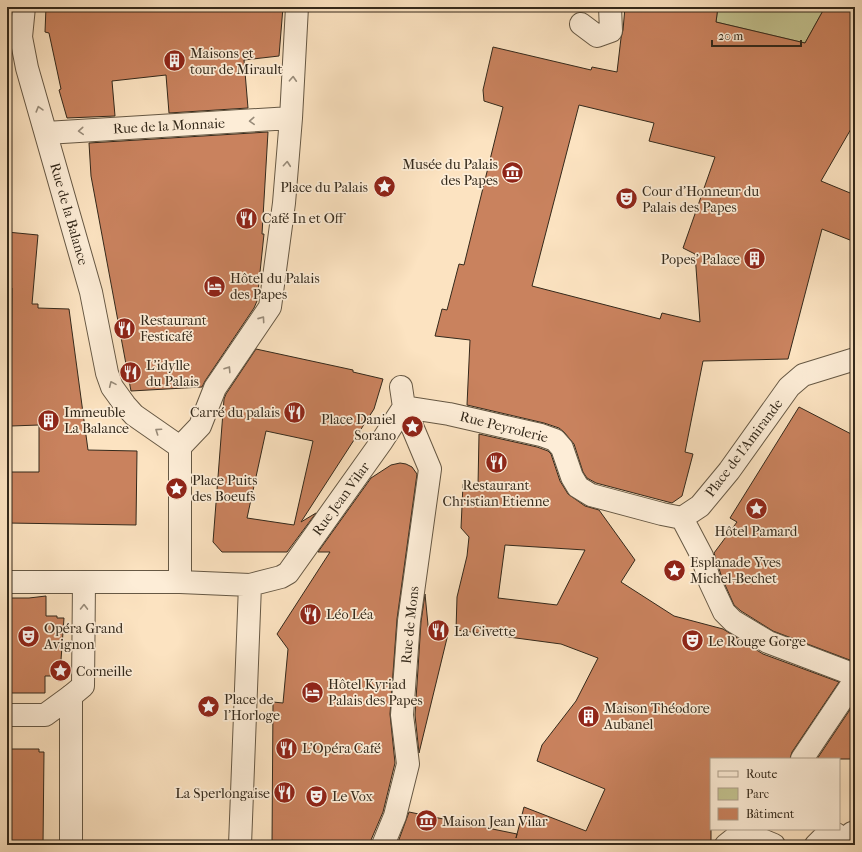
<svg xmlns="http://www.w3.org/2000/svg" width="862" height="852" viewBox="0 0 862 852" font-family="'IM FELL French Canon',serif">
  <rect width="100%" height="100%" fill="#fce3c1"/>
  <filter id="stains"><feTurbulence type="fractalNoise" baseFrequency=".005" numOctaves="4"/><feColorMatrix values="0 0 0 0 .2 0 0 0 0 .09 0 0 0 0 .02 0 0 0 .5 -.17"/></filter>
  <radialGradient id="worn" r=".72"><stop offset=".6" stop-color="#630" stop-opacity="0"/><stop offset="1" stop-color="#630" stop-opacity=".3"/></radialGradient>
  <path fill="#c3c390" stroke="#7c7656" d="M718 7H825L805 43 716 22Z"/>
  <path fill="#c9825e" stroke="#34291b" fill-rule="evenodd" d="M46 7H283L279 56 244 60 248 108 169 113 166 75 112 81 115 116 67 118 59 90 61 89 49 33 45 32Z
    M625 7H718L716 22 805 43 825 7H855V122L821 181 855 195V242L822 229 788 359 703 361 685 452 693 454 682 496 672 503 596 483 587 478 583 472 574 444 564 432 559 428 544 423 467 405 470 340 435 336 442 309 447 310 459 264 464 265 503 107 484 101 483 90 493 47 591 70 592 67 617 72 621 38 623 30ZM579 105 654 123 649 141 715 157 683 248 695 254 700 322 662 313 660 319 532 286Z
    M268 132 262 234H264L257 301 254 308 205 381 202 387 131 391 91 176 89 143Z
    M7 232 38 235 32 304H38V308L69 309 88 450 137 451 136 525 7 523V472H39V425L11 426 12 288 7 287Z
    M256 349 353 370V372L383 379 374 409 301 522 316 513 287 552H222L213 542 224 399 226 394ZM266 431 313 441 294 525 247 518Z
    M799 407 855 436V662L773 631 741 611 734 605 722 578 714 553 737 522 730 518Z
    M479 434 537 447 548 451 551 454 560 481 568 494 585 506 599 510 635 560 621 582 674 616 723 629 763 654 839 682 792 752 790 759H711V845H397L409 812 517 834 516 838 524 807 586 831 605 789 537 761 542 745 576 701 598 658 561 644 456 630 457 597 467 556 469 537 461 528 463 484 478 486ZM505 545 585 550 557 605 498 598Z
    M400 463 406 464 412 467 417 474 397 619 390 714 395 763 383 812 371 840V845H272L273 702 283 703 288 649 277 634 330 552H318L371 478 391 465Z
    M425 594 429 635 448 634 419 753 415 715 421 622Z
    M46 596V616H57V618H64L60 674H57V676H45V693H7V598H29Z
    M855 702V759H817Z
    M7 749H39V752H44L43 845H7Z"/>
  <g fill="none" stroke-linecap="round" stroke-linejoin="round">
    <defs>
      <path id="pedestrian" d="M24 7 21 37 27 68 91 292 107 373 112 387 125 405 134 415 180 447
        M581 24 597 36 611 31 610 7
        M46 133 291 118
        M404 407 449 414 541 435 555 440 562 448 572 477 578 487 591 495 662 514 682 518
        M682 518 702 556 710 582 724 612 733 621 768 642 855 675
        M682 518 700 506 729 471 789 387 803 375 855 359
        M7 582H180L250 585 281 577 288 573 382 441 404 407 401 387
        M180 582V447L200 426 215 388 270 307 284 203 291 118 297 7
        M71 696V845
        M7 715H45L71 696
        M802 759 855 680
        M743 832 774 845
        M852 833 855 834
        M240 845 250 585
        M383 845 395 816 408 764 402 715 409 621 430 469 404 407
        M726 845 746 829
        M816 845 823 838 836 834"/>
      <path id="minor" d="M71 696 83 686 84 582"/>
    </defs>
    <use href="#pedestrian" stroke="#665844" stroke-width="24"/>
    <use href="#minor" stroke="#665844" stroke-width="24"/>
    <use href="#pedestrian" stroke="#fdedd7" stroke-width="22"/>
    <use href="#minor" stroke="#fdedd7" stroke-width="22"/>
  </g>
  <defs><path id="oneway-chevron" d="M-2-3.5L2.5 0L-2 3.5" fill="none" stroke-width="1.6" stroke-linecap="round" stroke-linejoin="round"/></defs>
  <g stroke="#988b79">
    <use href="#oneway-chevron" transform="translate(293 79) rotate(-87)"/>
    <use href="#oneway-chevron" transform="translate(39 109) rotate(-106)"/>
    <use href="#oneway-chevron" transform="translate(252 121) rotate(177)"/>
    <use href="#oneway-chevron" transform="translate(81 131) rotate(176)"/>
    <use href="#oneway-chevron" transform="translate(287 164) rotate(-85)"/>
    <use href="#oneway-chevron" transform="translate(262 319) rotate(-55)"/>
    <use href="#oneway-chevron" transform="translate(228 369) rotate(-57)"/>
    <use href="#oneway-chevron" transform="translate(112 384) rotate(-114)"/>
    <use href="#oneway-chevron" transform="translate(158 431) rotate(-146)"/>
    <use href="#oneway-chevron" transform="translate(84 607) rotate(-89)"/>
  </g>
  <defs>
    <symbol id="building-disc" viewBox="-11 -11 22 22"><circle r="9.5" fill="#8f2418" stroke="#fdedd7"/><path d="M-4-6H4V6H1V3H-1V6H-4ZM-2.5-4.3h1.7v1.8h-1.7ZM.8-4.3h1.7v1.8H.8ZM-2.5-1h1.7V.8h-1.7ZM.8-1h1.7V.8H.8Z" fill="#fff"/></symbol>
    <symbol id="museum-disc" viewBox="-11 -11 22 22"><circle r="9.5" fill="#8f2418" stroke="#fdedd7"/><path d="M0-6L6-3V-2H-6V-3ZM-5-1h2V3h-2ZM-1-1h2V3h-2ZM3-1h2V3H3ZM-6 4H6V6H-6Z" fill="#fff"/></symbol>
    <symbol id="sight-disc" viewBox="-11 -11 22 22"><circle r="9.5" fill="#8f2418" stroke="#fdedd7"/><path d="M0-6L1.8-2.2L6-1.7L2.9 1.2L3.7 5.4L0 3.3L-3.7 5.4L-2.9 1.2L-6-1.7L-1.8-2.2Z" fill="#fff"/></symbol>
    <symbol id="theatre-disc" viewBox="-11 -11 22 22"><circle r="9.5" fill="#8f2418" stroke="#fdedd7"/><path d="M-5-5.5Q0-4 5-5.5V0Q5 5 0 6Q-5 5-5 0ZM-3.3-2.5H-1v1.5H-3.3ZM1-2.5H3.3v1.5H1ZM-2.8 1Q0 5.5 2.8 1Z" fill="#fff"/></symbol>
    <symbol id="restaurant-disc" viewBox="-11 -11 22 22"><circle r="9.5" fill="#8f2418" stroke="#fdedd7"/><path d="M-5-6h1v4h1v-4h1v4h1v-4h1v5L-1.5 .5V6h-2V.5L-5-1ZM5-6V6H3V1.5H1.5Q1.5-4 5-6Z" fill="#fff"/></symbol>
    <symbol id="hotel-disc" viewBox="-11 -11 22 22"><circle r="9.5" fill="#8f2418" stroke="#fdedd7"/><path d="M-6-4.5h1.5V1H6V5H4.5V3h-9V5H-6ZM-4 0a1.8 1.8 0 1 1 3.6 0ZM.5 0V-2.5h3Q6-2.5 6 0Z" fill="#fff"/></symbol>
  </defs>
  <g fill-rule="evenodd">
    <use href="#building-disc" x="162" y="48" width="25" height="25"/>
    <use href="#museum-disc" x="500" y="160" width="25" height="25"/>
    <use href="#sight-disc" x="372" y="174" width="25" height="25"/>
    <use href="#theatre-disc" x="614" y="186" width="25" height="25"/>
    <use href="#restaurant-disc" x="234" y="206" width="25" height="25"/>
    <use href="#building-disc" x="742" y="246" width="25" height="25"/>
    <use href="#hotel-disc" x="202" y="274" width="25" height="25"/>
    <use href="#restaurant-disc" x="112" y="316" width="25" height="25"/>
    <use href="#restaurant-disc" x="118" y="360" width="25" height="25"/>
    <use href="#restaurant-disc" x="282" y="400" width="25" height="25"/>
    <use href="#building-disc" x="36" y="408" width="25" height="25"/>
    <use href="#sight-disc" x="400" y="414" width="25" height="25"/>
    <use href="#restaurant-disc" x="484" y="450" width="25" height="25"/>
    <use href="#sight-disc" x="164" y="476" width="25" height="25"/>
    <use href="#sight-disc" x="744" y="496" width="25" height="25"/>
    <use href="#sight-disc" x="662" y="558" width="25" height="25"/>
    <use href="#restaurant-disc" x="298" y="602" width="25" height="25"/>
    <use href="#restaurant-disc" x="426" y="618" width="25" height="25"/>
    <use href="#theatre-disc" x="16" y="624" width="25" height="25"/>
    <use href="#theatre-disc" x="680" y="628" width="25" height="25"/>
    <use href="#sight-disc" x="48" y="658" width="25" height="25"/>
    <use href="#hotel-disc" x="300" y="680" width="25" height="25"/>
    <use href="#sight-disc" x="196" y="694" width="25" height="25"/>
    <use href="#building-disc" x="576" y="704" width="25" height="25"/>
    <use href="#restaurant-disc" x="274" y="736" width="25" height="25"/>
    <use href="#restaurant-disc" x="272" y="780" width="25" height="25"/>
    <use href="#theatre-disc" x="304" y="784" width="25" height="25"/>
    <use href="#museum-disc" x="414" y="808" width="25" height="25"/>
  </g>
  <g text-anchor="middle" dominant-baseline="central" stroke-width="3.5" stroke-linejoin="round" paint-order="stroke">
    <g font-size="14" fill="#34291b" stroke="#fdedd7" text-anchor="start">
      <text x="190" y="53">Maisons et<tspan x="190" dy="16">tour de Mirault</tspan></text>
      <text x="498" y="164" text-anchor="end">Musée du Palais<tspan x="498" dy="16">des Papes</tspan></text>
      <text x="368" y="187" text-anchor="end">Place du Palais</text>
      <text x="642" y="191">Cour d'Honneur du<tspan x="642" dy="16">Palais des Papes</tspan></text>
      <text x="262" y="218">Café In et Off</text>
      <text x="740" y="259" text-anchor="end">Popes' Palace</text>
      <text x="230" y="278">Hôtel du Palais<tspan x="230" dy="16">des Papes</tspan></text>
      <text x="140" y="320">Restaurant<tspan x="140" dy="16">Festicafé</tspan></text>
      <text x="146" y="365">L'idylle<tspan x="146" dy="16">du Palais</tspan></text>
      <text x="64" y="412">Immeuble<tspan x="64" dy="16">La Balance</tspan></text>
      <text x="280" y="412" text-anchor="end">Carré du palais</text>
      <text x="396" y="419" text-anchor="end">Place Daniel<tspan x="396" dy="16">Sorano</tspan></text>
      <text x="192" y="480">Place Puits<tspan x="192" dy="16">des Boeufs</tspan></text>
      <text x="496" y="485" text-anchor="middle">Restaurant<tspan x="496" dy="16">Christian Etienne</tspan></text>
      <text x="756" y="531" text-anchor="middle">Hôtel Pamard</text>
      <text x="690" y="562">Esplanade Yves<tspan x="690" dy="16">Michel-Bechet</tspan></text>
      <text x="326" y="614">Léo Léa</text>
      <text x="44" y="628">Opéra Grand<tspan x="44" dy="16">Avignon</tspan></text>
      <text x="454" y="631">La Civette</text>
      <text x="708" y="641">Le Rouge Gorge</text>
      <text x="76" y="671">Corneille</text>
      <text x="328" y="684">Hôtel Kyriad<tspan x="328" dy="16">Palais des Papes</tspan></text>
      <text x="224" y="699">Place de<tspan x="224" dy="16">l'Horloge</tspan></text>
      <text x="604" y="708">Maison Théodore<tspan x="604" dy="16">Aubanel</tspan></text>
      <text x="302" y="748">L'Opéra Café</text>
      <text x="270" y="793" text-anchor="end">La Sperlongaise</text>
      <text x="332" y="796">Le Vox</text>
      <text x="442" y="821">Maison Jean Vilar</text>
    </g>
    <g font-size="14" fill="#34291b" stroke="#fdedd7">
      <text transform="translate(169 126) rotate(-3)">Rue de la Monnaie</text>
      <text transform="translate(69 214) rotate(74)">Rue de la Balance</text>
      <text transform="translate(504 427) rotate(14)">Rue Peyrolerie</text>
      <text transform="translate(744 448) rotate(-53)">Place de l'Amirande</text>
      <text transform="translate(341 499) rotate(-54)">Rue Jean Vilar</text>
      <text transform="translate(410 625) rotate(-84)">Rue de Mons</text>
    </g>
  </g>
  <rect width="862" height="852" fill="none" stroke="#fce3c1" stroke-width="24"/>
  <rect x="8" y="8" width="846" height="836" fill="none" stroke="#34291b" stroke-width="2"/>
  <rect x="12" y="12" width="838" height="828" fill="none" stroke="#34291b"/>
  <rect x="710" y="758" width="130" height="72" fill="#fdedd7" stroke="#ad9f8c"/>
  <rect x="718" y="771" width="20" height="6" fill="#fdedd7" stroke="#ad9f8c"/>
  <text x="746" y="778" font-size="12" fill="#34291b">Route</text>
  <rect x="718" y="788" width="20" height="12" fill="#c3c390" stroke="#ad9f8c"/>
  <text x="746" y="798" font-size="12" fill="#34291b">Parc</text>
  <rect x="718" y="808" width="20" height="12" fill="#c9825e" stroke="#ad9f8c"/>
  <text x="746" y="818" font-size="12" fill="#34291b">Bâtiment</text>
  <path d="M712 40v6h89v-6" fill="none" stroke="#34291b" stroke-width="2"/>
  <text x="718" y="40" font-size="12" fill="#34291b" stroke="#fdedd7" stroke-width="3" paint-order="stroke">20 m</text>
  <rect width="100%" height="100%" filter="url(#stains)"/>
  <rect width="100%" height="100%" fill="url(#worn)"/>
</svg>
